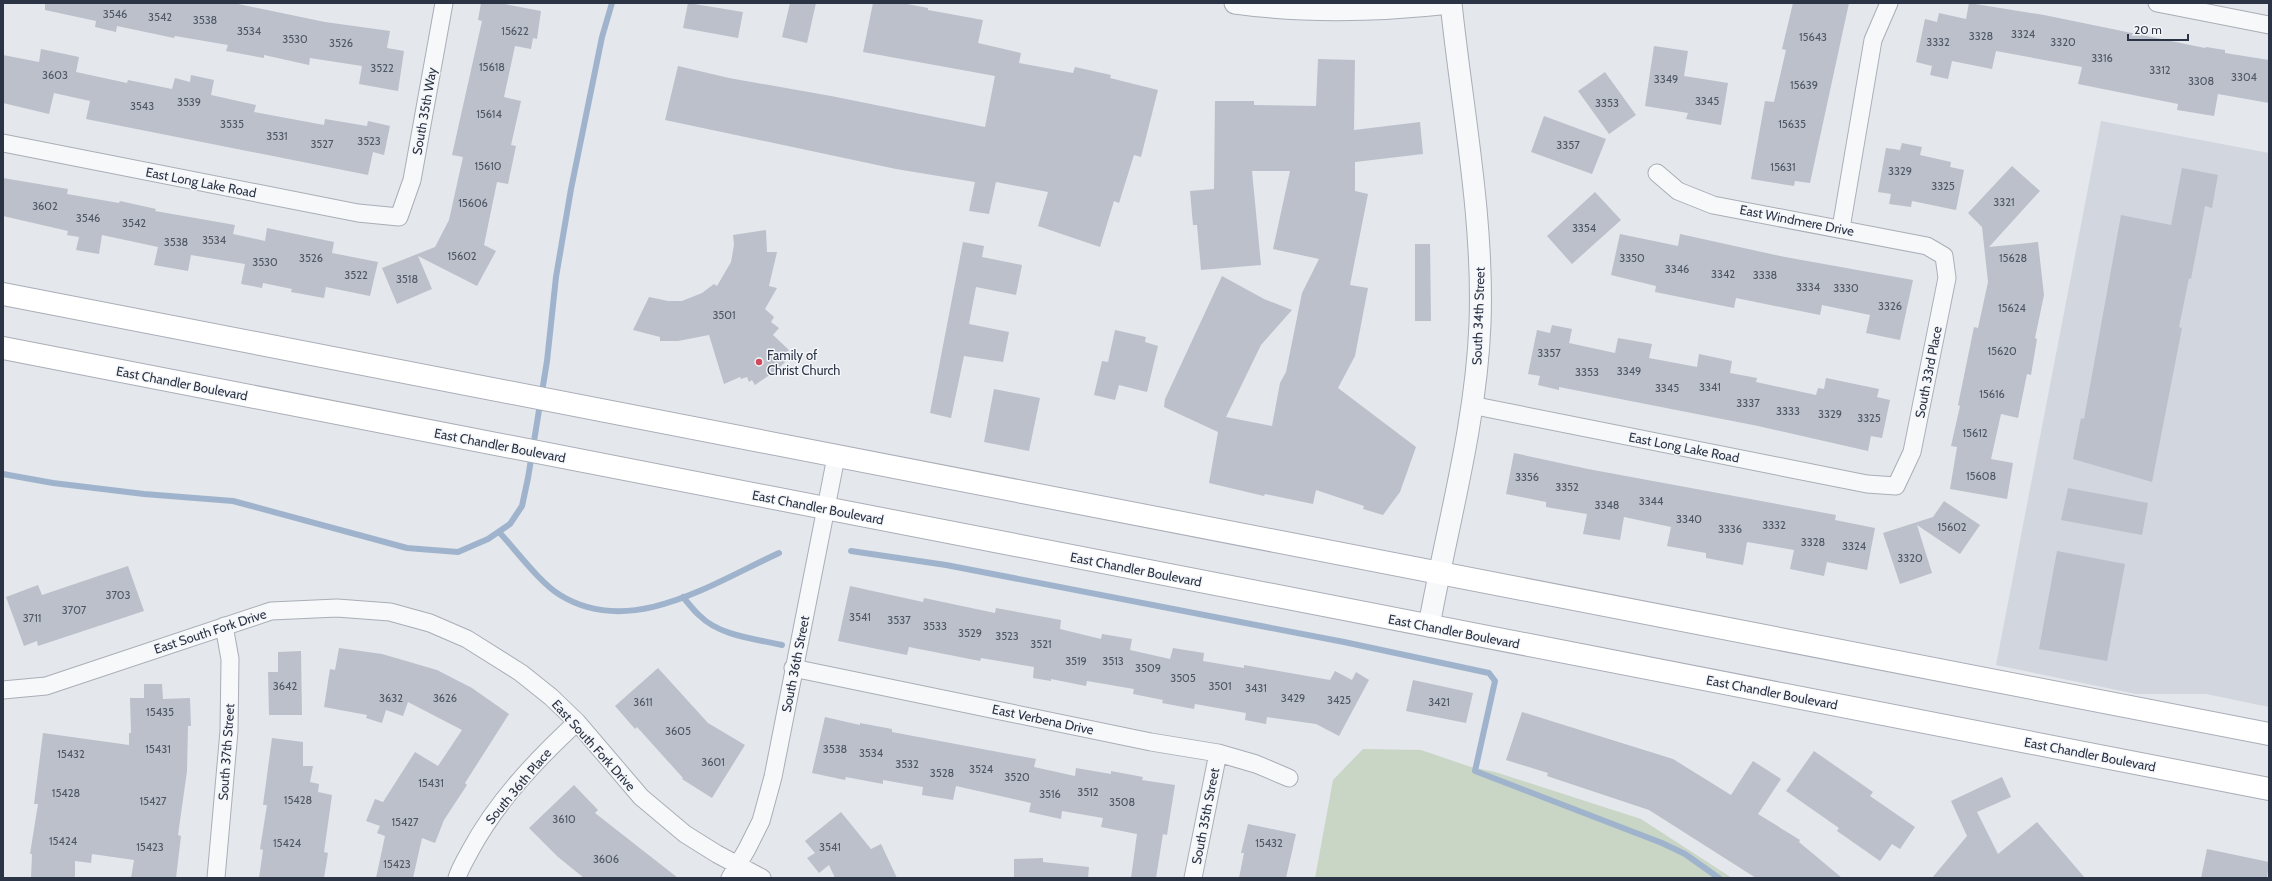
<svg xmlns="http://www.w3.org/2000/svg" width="2272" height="881" viewBox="0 0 2272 881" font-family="Cabin,sans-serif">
  <rect width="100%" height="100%" fill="#e4e7ec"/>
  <path fill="#d2d6de" d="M2101 121 2269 153V707L2206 694H2136L1996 665Z"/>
  <path fill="#c9d6c5" d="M1363 749 1421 750 1471 767 1495 772 1641 819 1732 878H1315L1333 780Z"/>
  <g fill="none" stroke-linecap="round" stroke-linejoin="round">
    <path stroke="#9fb4cc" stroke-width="6" d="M3 474 53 483 144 494 233 501 407 548 458 552 488 539 510 524 522 506 528 478 547 361 556 277 571 189 602 37 612 3
      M499 532C515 549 540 583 560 595 631 639 713 583 779 553
      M851 551 946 565 1344 642 1489 673 1495 681 1475 771 1662 843 1685 854 1719 878
      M683 597C689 604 694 611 700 616 720 636 756 639 782 645"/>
  </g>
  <path fill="#bbc0ca" d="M45 3H233L325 22 390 31 387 48 404 51 398 91 359 84 362 66 310 58 309 65 264 55V58L226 51 228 45 175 36 174 38 117 26 116 32 95 27 96 21 45 10Z
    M481 3H499L541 11 537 39 533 38 531 49 515 46 504 97 521 101 511 145 516 146 508 184 497 182 484 245 496 251 477 286 418 256 432 289 397 304 382 268 435 247 449 220 463 157 452 155 482 21 478 20Z
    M688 3 743 12 738 38 683 28Z
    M790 3H816L807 43 782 37Z
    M873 3H902L928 8V10L983 20 978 43 1021 53 1019 63 1073 73 1075 67 1111 75 1110 78 1158 90 1141 157 1134 155 1119 203 1114 201 1100 247 1038 226 1048 192 996 182 989 214 969 211 975 182 896 169 665 120 678 66 729 78 831 96 985 127 995 76 863 52Z
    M1793 3H1849L1810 183 1795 181 1794 186 1751 179 1765 101 1774 102 1786 50 1782 49Z
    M1969 3 2044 15 2205 48 2206 47 2225 50V53L2269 60V103L2218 94 2214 116 2177 110 2178 104 2078 84 2082 67 1996 51 1992 69 1952 61 1948 79 1930 75 1932 66 1916 62 1925 19 1937 22 1939 13 1966 19Z
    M1654 46 1688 51 1684 76 1728 83 1721 125 1686 119 1688 113 1645 106Z
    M41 49 79 57 76 72 127 83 128 80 172 89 175 78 190 82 191 75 214 80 211 95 256 105 254 112 324 125 325 119 367 126 368 121 390 126 384 155 373 152 368 175 86 119 90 101 54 93 49 114 3 103V55L39 62Z
    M1318 59 1355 60 1354 130 1420 122 1423 154 1355 162V191L1368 194 1350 285 1368 288 1355 356 1338 388 1416 447 1400 492 1383 515 1363 509 1364 506 1316 490 1313 504 1265 494 1264 496 1209 483 1218 432 1164 407 1165 399 1222 276 1264 299 1292 310 1261 345 1226 417 1272 426 1280 383 1286 372 1302 293 1319 259 1273 249 1290 171H1252L1261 265 1201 270 1197 225H1193L1190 191 1214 189 1215 101H1254V105L1316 106Z
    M1605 72 1636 115 1609 134 1578 91Z
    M1544 116 1606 139 1592 174 1531 152Z
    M1902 143 1922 147 1920 155 1951 162 1950 167 1964 170 1956 210 1912 201 1911 207 1889 204 1891 194 1878 192 1886 148 1900 150Z
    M2012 166 2040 191 1989 247 2038 242 2044 295 2035 338 2037 339 2031 375 2027 374 2018 418 2001 414 1991 459 2013 463 2007 499 1950 489 1957 447 1951 446 1960 406 1958 405 1974 327 1978 328 1988 282 1982 227 1968 213Z
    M2182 168 2218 175 2212 208 2205 206 2191 279 2189 278 2179 327 2182 328 2152 482 2073 459 2081 418 2084 419 2121 215 2171 225Z
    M3 178 68 189 67 194 119 203 120 201 156 209 155 211 235 225 233 234 265 241 267 228 334 242 332 253 378 262 370 296 326 287 324 298 291 292 292 289 263 283 262 288 241 284 245 264 191 255 188 271 154 265 158 247 102 235 99 254 76 250 79 237 67 235 68 231 3 216Z
    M1595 192 1621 220 1572 264 1547 236Z
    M766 230 767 252H777L769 286 777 288 765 309 774 317 771 322 779 328 773 335 789 350 786 354 790 357 778 369 755 385 752 380 749 382 747 377 741 379 740 377 724 384 709 335 678 341H660V337L633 330 649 297 668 301H682L702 293 714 284 717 286 731 262 734 245 733 235Z
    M1620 234 1678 246 1680 234 1785 257 1913 280 1900 340 1866 333 1870 315 1822 305 1820 315 1736 298 1734 308 1655 292 1656 286 1611 275Z
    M963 242 984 246 982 257 1022 265 1016 295 976 287 969 324 1009 332 1003 362 964 356 951 418 930 413Z
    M1415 244H1430L1431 321H1415Z
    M1552 325 1572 329 1569 343 1615 353 1618 338 1652 344 1649 358 1697 367 1699 354 1732 361 1730 373 1757 378 1756 382 1816 395 1818 388 1824 389 1826 378 1879 389 1877 397 1890 400 1882 438 1871 436 1868 451 1758 426 1559 387V390L1538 385 1540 376 1528 374 1537 330 1550 333Z
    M1115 330 1146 337 1145 342 1158 346 1147 392 1119 385 1115 400 1094 395 1102 361 1108 362Z
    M994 389 1040 398 1029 451 984 442Z
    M1514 453 1588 469 1836 515 1835 520 1875 528 1867 570 1827 562 1824 576 1790 569 1794 550 1747 542 1743 565 1706 558V553L1667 546 1671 527 1624 517 1620 540 1583 534 1587 514 1546 507V502L1506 494Z
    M2068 488 2148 503 2142 535 2061 520Z
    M1944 501 1980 525 1960 554 1917 525 1932 573 1900 584 1883 533 1933 517Z
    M2057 551 2125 564 2107 661 2039 649Z
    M128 566 144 611 38 646 37 641 24 646 6 597 38 585 42 595Z
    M850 586 923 602 924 598 995 613 996 608 1061 620 1060 629 1101 639 1102 634 1132 639 1130 650 1170 659 1173 648 1204 653 1203 661 1244 668V665L1330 680 1335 671 1352 680 1356 672 1369 680 1339 736 1316 724 1267 717 1266 724 1245 720 1246 713 1195 704 1194 709 1162 703 1163 700 1133 694 1134 689 1087 681 1086 686 1051 679V681L1033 678 1034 667 1022 665 981 658 980 661 909 647 907 655 838 641Z
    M339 648 382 654 437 670 472 688 509 714 465 783 467 785 444 820 435 843 422 838 413 878H376L385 836 377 833 380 826 366 821 375 799 383 802 415 752 438 766 462 730 408 702 403 716 386 710 382 723 366 718 367 715 324 707 330 669 335 670Z
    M301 651 302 715H269L268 672H278V652Z
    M658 668 708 723 745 745 712 798 682 779 683 778 637 727 635 729 615 706Z
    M1413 680 1473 693 1466 723 1406 711Z
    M144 684H162L163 699 190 698 191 726H188L187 771 178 835 181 836 176 878H131L134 860 92 854 91 863 75 861V878H31L32 854H30L38 804H34L43 733 129 745V733H131L130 698H144Z
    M1522 712 1673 759 1731 795 1753 761 1781 779 1758 814 1800 840 1799 842 1842 878H1756L1649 810 1547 776 1548 773 1506 760Z
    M825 717 860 725V723L892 729V732L1036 759 1034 767 1075 776 1076 768 1111 774V771L1143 777 1142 780 1175 785 1167 835 1163 834 1156 878H1131L1137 834 1101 827 1103 818 1062 811 1061 819 1029 812 1031 803 956 786 953 800 922 795 923 787 883 780V784L846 777 845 780 812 773Z
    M272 738 303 742V766H313L310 782 319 784 318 792 332 795 324 852 328 853 324 878H259L263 850 260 849 267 805H263Z
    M1814 751 1873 792 1870 796 1915 827 1900 849 1892 844 1880 861 1837 831 1839 828 1786 791Z
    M2002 777 2011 797 1977 812 1998 854 2037 822 2085 878H1932L1967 836 1951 801Z
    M574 785 598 810 595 813 678 878H584L558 857 529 828Z
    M841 812 871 849 881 844 897 878H835L829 865 819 873 807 858 815 853 805 841Z
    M1248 824 1296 834 1286 878H1239L1244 853H1241Z
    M2207 849 2269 862 2267 878H2201Z
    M1043 858V862L1089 867 1088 878H1014V859Z"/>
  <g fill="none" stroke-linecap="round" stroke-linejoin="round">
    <defs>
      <path id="minor" d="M2157 3 2269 25
        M3 143 358 213 399 217 412 180 444 3
        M1841 228 1873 40 1889 3
        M1471 405 1867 484 1896 486 1912 452 1947 278 1944 256 1927 246 1713 205 1678 191 1657 173
        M793 668 1151 742 1218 753 1256 764 1289 778
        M3 690 46 686 271 611 337 608 390 612 430 623 467 639 521 673 551 697 577 722 641 797 685 834 717 854 762 878
        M216 878 229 731 230 659 224 626
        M457 878C460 868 466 859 470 851 497 801 536 760 577 722
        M730 878 747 849 761 821 773 777 836 457
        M1193 878 1218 753"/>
      <path id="tertiary" d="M1235 3C1307 13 1378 11 1450 3
        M1429 626C1447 526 1476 426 1480 324 1484 217 1462 109 1451 3"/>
      <path id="secondary" d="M3 294 2269 734
        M3 348 2269 789"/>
    </defs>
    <use href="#minor" stroke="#a9aeb7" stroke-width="19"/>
    <use href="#tertiary" stroke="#a9aeb7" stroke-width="23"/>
    <use href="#secondary" stroke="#a9aeb7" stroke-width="24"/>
    <use href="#minor" stroke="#f7f8fa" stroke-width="17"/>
    <use href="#tertiary" stroke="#f7f8fa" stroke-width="21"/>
    <use href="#secondary" stroke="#fff" stroke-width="22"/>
  </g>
  <circle fill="#d1495b" stroke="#f4f6f9" stroke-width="1.5" cx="759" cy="362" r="4"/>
  <g text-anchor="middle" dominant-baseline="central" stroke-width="3" stroke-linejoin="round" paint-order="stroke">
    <g font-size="11" fill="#4f5766">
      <text x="115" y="14">3546</text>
      <text x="160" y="17">3542</text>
      <text x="205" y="20">3538</text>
      <text x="249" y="31">3534</text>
      <text x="515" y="31">15622</text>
      <text x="2023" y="34">3324</text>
      <text x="1981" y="36">3328</text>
      <text x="1813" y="37">15643</text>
      <text x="295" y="39">3530</text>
      <text x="1938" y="42">3332</text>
      <text x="2063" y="42">3320</text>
      <text x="341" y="43">3526</text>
      <text x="2102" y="58">3316</text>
      <text x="492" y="67">15618</text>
      <text x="382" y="68">3522</text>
      <text x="2160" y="70">3312</text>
      <text x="55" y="75">3603</text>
      <text x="2244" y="77">3304</text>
      <text x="1666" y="79">3349</text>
      <text x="2201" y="81">3308</text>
      <text x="1804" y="85">15639</text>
      <text x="1707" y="101">3345</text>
      <text x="189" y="102">3539</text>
      <text x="1607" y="103">3353</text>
      <text x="142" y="106">3543</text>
      <text x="489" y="114">15614</text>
      <text x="232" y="124">3535</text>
      <text x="1792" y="124">15635</text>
      <text x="277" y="136">3531</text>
      <text x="369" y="141">3523</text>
      <text x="322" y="144">3527</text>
      <text x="1568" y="145">3357</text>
      <text x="488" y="166">15610</text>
      <text x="1783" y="167">15631</text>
      <text x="1900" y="171">3329</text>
      <text x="1943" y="186">3325</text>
      <text x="2004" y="202">3321</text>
      <text x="473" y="203">15606</text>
      <text x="45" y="206">3602</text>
      <text x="88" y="218">3546</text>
      <text x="134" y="223">3542</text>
      <text x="1584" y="228">3354</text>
      <text x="214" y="240">3534</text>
      <text x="176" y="242">3538</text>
      <text x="462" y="256">15602</text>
      <text x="311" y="258">3526</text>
      <text x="1632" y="258">3350</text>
      <text x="2013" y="258">15628</text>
      <text x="265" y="262">3530</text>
      <text x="1677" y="269">3346</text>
      <text x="1723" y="274">3342</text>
      <text x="356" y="275">3522</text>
      <text x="1765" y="275">3338</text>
      <text x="407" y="279">3518</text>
      <text x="1808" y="287">3334</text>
      <text x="1846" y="288">3330</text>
      <text x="1890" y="306">3326</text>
      <text x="2012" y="308">15624</text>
      <text x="724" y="315">3501</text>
      <text x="2002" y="351">15620</text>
      <text x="1549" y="353">3357</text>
      <text x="1629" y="371">3349</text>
      <text x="1587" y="372">3353</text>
      <text x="1710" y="387">3341</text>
      <text x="1667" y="388">3345</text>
      <text x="1992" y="394">15616</text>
      <text x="1748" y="403">3337</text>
      <text x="1788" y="411">3333</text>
      <text x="1830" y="414">3329</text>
      <text x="1869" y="418">3325</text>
      <text x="1975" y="433">15612</text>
      <text x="1981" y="476">15608</text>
      <text x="1527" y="477">3356</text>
      <text x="1567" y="487">3352</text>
      <text x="1651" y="501">3344</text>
      <text x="1607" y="505">3348</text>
      <text x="1689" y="519">3340</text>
      <text x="1774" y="525">3332</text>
      <text x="1952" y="527">15602</text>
      <text x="1730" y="529">3336</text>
      <text x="1813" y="542">3328</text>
      <text x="1854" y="546">3324</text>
      <text x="1910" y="558">3320</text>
      <text x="118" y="595">3703</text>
      <text x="74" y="610">3707</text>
      <text x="860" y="617">3541</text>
      <text x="32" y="618">3711</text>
      <text x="899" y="620">3537</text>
      <text x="935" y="626">3533</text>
      <text x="970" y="633">3529</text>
      <text x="1007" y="636">3523</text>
      <text x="1041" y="644">3521</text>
      <text x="1076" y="661">3519</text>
      <text x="1113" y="661">3513</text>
      <text x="1148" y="668">3509</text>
      <text x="1183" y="678">3505</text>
      <text x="285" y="686">3642</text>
      <text x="1220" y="686">3501</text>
      <text x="1256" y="688">3431</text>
      <text x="391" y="698">3632</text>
      <text x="445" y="698">3626</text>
      <text x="1293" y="698">3429</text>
      <text x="1339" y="700">3425</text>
      <text x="643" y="702">3611</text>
      <text x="1439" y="702">3421</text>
      <text x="160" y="712">15435</text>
      <text x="678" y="731">3605</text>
      <text x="158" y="749">15431</text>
      <text x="835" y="749">3538</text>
      <text x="871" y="753">3534</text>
      <text x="71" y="754">15432</text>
      <text x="713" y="762">3601</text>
      <text x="907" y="764">3532</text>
      <text x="981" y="769">3524</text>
      <text x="942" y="773">3528</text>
      <text x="1017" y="777">3520</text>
      <text x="431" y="783">15431</text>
      <text x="1088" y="792">3512</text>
      <text x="66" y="793">15428</text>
      <text x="1050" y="794">3516</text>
      <text x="298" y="800">15428</text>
      <text x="153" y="801">15427</text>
      <text x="1122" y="802">3508</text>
      <text x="564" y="819">3610</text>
      <text x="405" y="822">15427</text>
      <text x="63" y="841">15424</text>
      <text x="287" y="843">15424</text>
      <text x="1269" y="843">15432</text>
      <text x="150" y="847">15423</text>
      <text x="830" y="847">3541</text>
      <text x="606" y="859">3606</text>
      <text x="397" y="864">15423</text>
    </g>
    <g font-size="13" fill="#2b3445" stroke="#f4f6f9">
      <text transform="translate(424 111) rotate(-80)">South 35th Way</text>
      <text transform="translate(201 182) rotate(11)">East Long Lake Road</text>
      <text transform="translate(1797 220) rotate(11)">East Windmere Drive</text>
      <text transform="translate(1478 316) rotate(-88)">South 34th Street</text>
      <text transform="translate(1928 372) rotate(-79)">South 33rd Place</text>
      <text transform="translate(182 383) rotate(11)">East Chandler Boulevard</text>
      <text transform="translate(500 445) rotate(11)">East Chandler Boulevard</text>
      <text transform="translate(1684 447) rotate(11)">East Long Lake Road</text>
      <text transform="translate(818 507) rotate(11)">East Chandler Boulevard</text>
      <text transform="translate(1136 569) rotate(11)">East Chandler Boulevard</text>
      <text transform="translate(210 631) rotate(-18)">East South Fork Drive</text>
      <text transform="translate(1454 631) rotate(11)">East Chandler Boulevard</text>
      <text transform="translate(795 664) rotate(-79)">South 36th Street</text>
      <text transform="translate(1772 692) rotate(11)">East Chandler Boulevard</text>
      <text transform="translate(1043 719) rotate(12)">East Verbena Drive</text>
      <text transform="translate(594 745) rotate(48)">East South Fork Drive</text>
      <text transform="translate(226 752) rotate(-86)">South 37th Street</text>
      <text transform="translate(2090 754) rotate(11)">East Chandler Boulevard</text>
      <text transform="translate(518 786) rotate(-50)">South 36th Place</text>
      <text transform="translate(1205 816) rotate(-79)">South 35th Street</text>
    </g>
    <g font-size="13" fill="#2b3445" stroke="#f4f6f9" text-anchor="start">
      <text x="767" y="355">Family of<tspan x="767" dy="15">Christ Church</tspan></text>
    </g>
  </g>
  <rect width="2272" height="881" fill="none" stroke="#2b3445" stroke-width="8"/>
  <path d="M2128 34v6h60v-6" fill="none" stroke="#2b3445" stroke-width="2"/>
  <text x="2134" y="34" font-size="12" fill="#2b3445" stroke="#f4f6f9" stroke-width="3" paint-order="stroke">20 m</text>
</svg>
